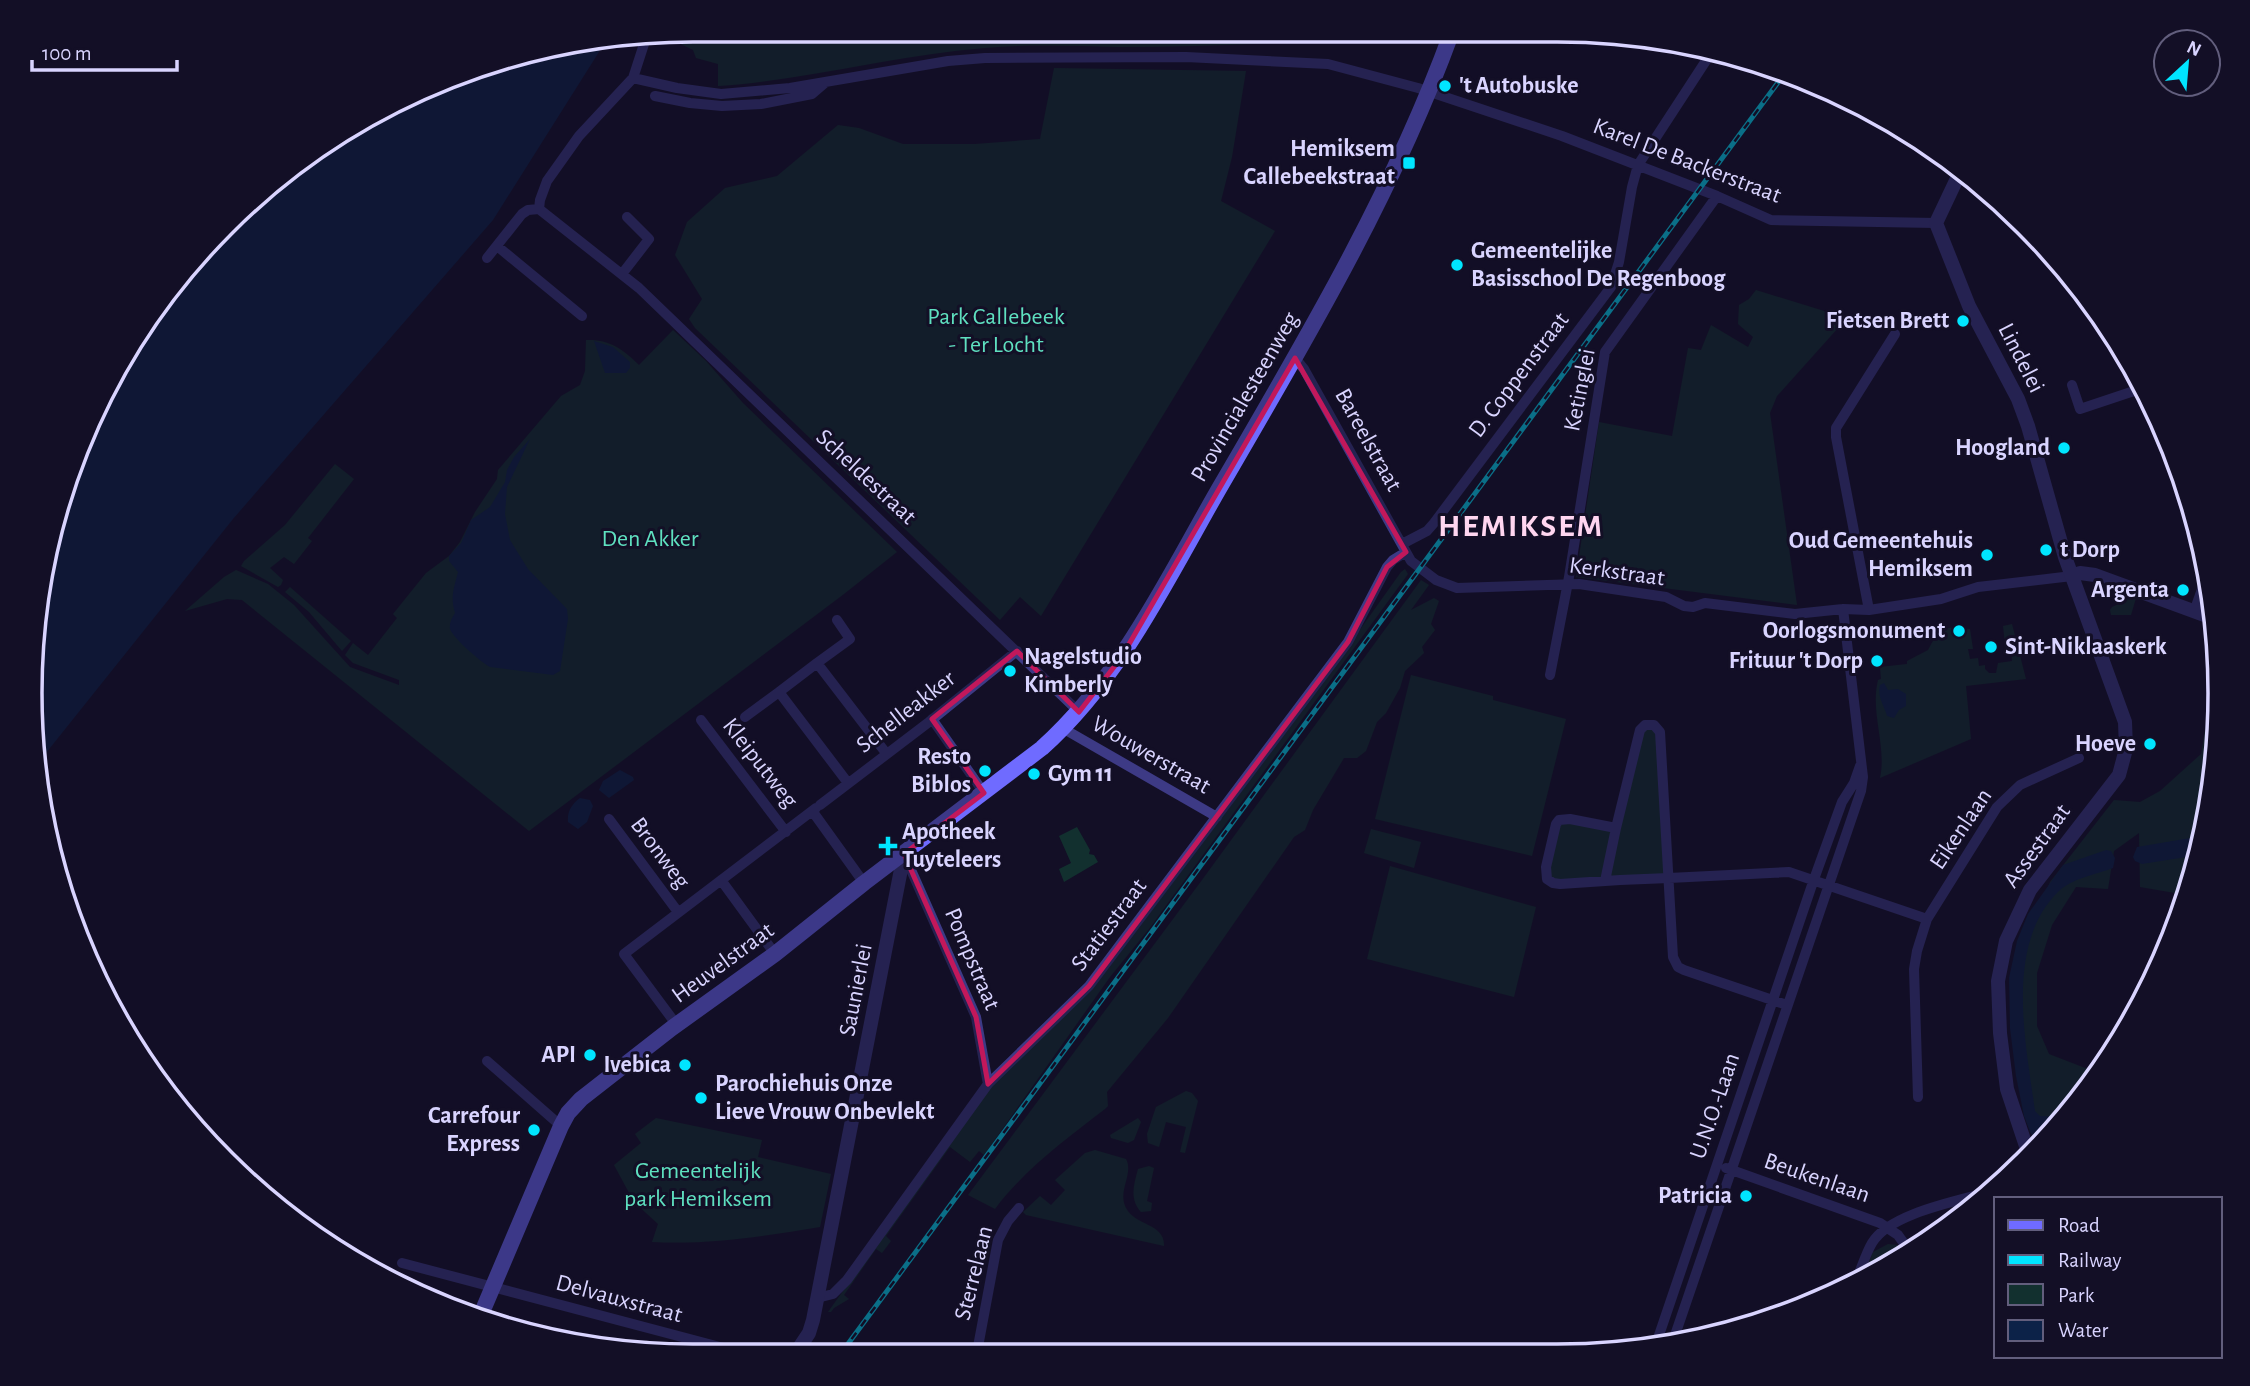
<svg xmlns="http://www.w3.org/2000/svg" width="2250" height="1386" viewBox="0 0 2250 1386" font-family="'Alegreya Sans',sans-serif">
  <rect width="100%" height="100%" fill="#130f26"/>
  <path fill="#12302f" d="M693 30 1303 33 1298 42C1238 45 1178 47 1118 47 1073 46 1030 44 985 48 895 55 808 80 718 86V64L696 58 693 50 662 35Z
    M1054 68 1246 71 1232 157 1221 201 1275 231 1041 616 1020 597 1000 620 695 328 689 319 702 299 675 255 687 222 725 188 777 176 838 125 859 128 903 144H975L1040 139Z
    M1756 290 1847 318 1777 396 1770 413 1797 605 1576 577 1599 422 1672 436 1688 348 1701 350 1711 325 1748 347 1753 337 1738 324 1739 305 1749 299Z
    M673 330 706 361 743 403 897 552 844 594 529 831 242 600 227 599 185 611 224 577 236 570 268 584 294 605 350 667 399 685V680L353 663 345 655 353 643 368 655 397 618 393 614 426 573 449 556 460 542 475 512 497 479 498 470 504 463 561 396 580 385 585 371 586 340C609 339 623 349 639 365Z
    M335 464 354 479 308 538 312 541 294 564 284 557 270 568 283 580 281 585 278 587 241 566 244 561 285 525Z
    M1405 569 1408 574 1149 929 1110 977 984 1155 979 1151 970 1162 950 1147 886 1236 891 1241 882 1253 876 1249 844 1295 849 1299 834 1308 831 1312H828L932 1166 990 1088 1089 990 1349 645 1401 572Z
    M1421 580 1429 585 1411 610 1434 598 1439 601 1431 624 1435 630 1422 647 1424 653 1405 671 1400 688 1386 713 1377 722 1366 751 1357 758H1344L1313 810 1305 830 1294 837 1168 1018 1107 1092 1108 1106 1105 1109C1066 1139 1025 1169 995 1209L968 1195 1202 880Z
    M290 587 351 641 342 651 309 612 285 592Z
    M2117 591 2136 598 2131 615H2111L2110 610 2112 607 2121 603Z
    M2012 624 2026 679 1966 686 1971 739 1880 778C1887 746 1870 713 1878 680L1881 679 1880 667 1907 664V661L1928 650C1941 626 1941 626 1970 629L1973 649H1968L1970 659 1978 658 1979 666 1985 665V669L1989 673H1996L1998 663 2012 661 2010 644H2005L2003 626Z
    M1411 675 1493 696V700L1566 719 1532 856 1375 819Z
    M2217 687 2219 737 2199 858 2195 859 2191 878 2175 893 2140 887 2139 833 2114 851 2108 889 2076 887 2052 925 2037 973V1026L2049 1054 2098 1073 2083 1097 2038 1145 2027 1115 2013 970 2050 882 2114 800 2140 802 2160 791 2201 754 2207 719Z
    M1657 728 1669 878 1553 883 1546 867 1559 820 1616 828 1640 730Z
    M1077 827 1090 850 1089 854 1094 855 1098 862 1064 882 1059 869 1071 863 1059 836Z
    M1371 829 1421 842 1414 868 1364 853Z
    M1390 866 1536 907 1514 997 1367 959Z
    M1186 1091 1192 1093 1198 1101 1185 1153 1180 1152 1186 1127 1166 1122 1159 1147 1148 1143 1147 1134 1156 1107Z
    M656 1118 762 1140 758 1157 831 1174 820 1227C765 1236 709 1245 652 1242L658 1224 634 1202 614 1165 641 1143 635 1134Z
    M1138 1118 1141 1122 1134 1140 1128 1143 1111 1138 1110 1135Z
    M1095 1150 1126 1159C1134 1174 1117 1191 1126 1208 1135 1226 1165 1223 1164 1246L1026 1215 1023 1212 1040 1196 1051 1205 1065 1190 1055 1180 1085 1153Z
    M1149 1166 1154 1168 1147 1201 1152 1203 1151 1211 1141 1212C1129 1199 1134 1184 1138 1169Z
    M1888 1244 1897 1245 1907 1255 1888 1268 1861 1280 1873 1252Z"/>
  <path fill="#0c2248" d="M604 44 493 220 233 519 42 758 31 650 65 479 167 289 324 142 480 65Z
    M594 341 613 347 630 362V368L626 373H605Z
    M530 439 507 487 505 514 510 540 528 569 567 609 568 619 560 671 553 675 490 667C482 663 453 638 450 629 449 623 452 618 455 613 450 597 454 588 458 572L449 561V556L461 543 471 520 490 507 505 482 507 470 514 457Z
    M1884 683 1888 690 1898 689 1906 694V706L1899 710 1894 718 1887 716C1884 705 1877 697 1880 685Z
    M620 770 633 777 634 780 609 798 599 790 603 781Z
    M580 798 590 800 593 806 587 822 578 829 568 822C567 811 572 804 580 798Z
    M2202 836 2199 855 2142 864 2135 861 2133 857 2137 847Z
    M2106 850 2111 851 2115 858 2113 868C2095 875 2072 878 2058 892 2004 945 2026 1044 2035 1111L2040 1116 2064 1117 2043 1139H2039L2031 1134 2024 1116 2016 1076 2010 1028 2009 978 2017 941 2028 914 2063 865Z"/>
  <g fill="none" stroke-linecap="round" stroke-linejoin="round">
    <path stroke="#312d47" stroke-width="10" stroke-dasharray="10 5" stroke-linecap="butt" d="M648 1351 651 1340"/>
    <path stroke="#3d3a85" stroke-width="10" d="M633 78 677 88 721 94 790 88 948 61 985 58 1186 57 1328 64 1418 88 1562 136 1717 196 1771 220 1936 223
      M655 96 690 103 722 106 761 104 812 94 826 82
      M539 209 639 288 1079 712
      M539 209 540 200 547 181 579 136 633 78 646 38
      M497 246 582 316
      M487 258 522 214 528 210 539 209
      M622 274 649 239 627 217
      M1295 358 1304 369 1411 561 1436 580 1457 588 1579 584 1666 597 1684 606 1693 607 1705 603 1795 614 1843 609 1869 610 1941 599 1978 587 2072 576
      M2072 385 2080 409 2143 388
      M1402 544 1427 531 1434 523 1611 287 1619 262 1632 187 1638 165 1711 53
      M1869 610 1836 437V428L1895 334
      M2194 612 2207 575
      M817 663 850 639 837 620
      M1550 675 1569 577 1605 352 1717 196
      M745 717 779 692
      M932 719 984 793
      M701 720 786 832
      M1064 729 1217 817
      M848 783 779 692 817 663 886 753
      M820 805 929 722 1017 651
      M813 812 864 883
      M609 819 678 912
      M904 854 976 1017 988 1084
      M721 880 775 954
      M1605 881 1616 828
      M1787 1005 1684 970 1678 967 1673 957 1660 732 1654 725H1645L1640 730 1616 828 1570 819 1559 820 1556 824 1546 867 1547 879 1553 883 1560 884C1596 881 1632 879 1669 878L1789 872 1927 919
      M676 1024 624 954 816 808
      M487 1061 561 1126
      M1918 1097 1914 969 1917 951 1927 919 1997 807 2020 785 2079 758
      M1726 1168 1880 1223 1898 1235 1910 1252
      M402 1263 735 1351
      M1855 1283C1861 1270 1865 1255 1872 1243 1890 1212 1964 1200 1996 1190
      M817 1298 833 1294 847 1280 988 1084 1089 986 1348 642 1387 567 1393 560 1406 552
      M1673 1341 1861 791 1863 777 1843 609
      M1656 1344 1813 882 1842 802 1854 783 1860 766
      M977 1352 998 1240 1008 1221 1019 1208"/>
    <path stroke="#3d3a85" stroke-width="14" d="M1962 168 1936 223 1969 306 2018 399 2028 426 2065 557 2125 722 2126 749 2119 775 2030 890 2006 941 1998 981 2000 1033 2007 1089 2029 1155
      M2072 576 2080 573 2095 575 2215 619
      M797 1351 809 1333 813 1320 904 854"/>
    <path stroke="#6f6bff" stroke-width="16" d="M480 1317 561 1126 568 1113 581 1099 672 1028 775 954 864 883 1042 748C1122 676 1167 579 1220 487 1305 341 1393 193 1451 34"/>
    <defs>
      <path id="rail" d="M842 1352 1785 73"/>
    </defs>
    <use href="#rail" stroke="#00e5ff" stroke-width="5"/>
    <use href="#rail" stroke="#130f26" stroke-width="2.5" stroke-dasharray="8" stroke-linecap="butt"/>
  </g>
  <path d="M0 0H2250V1386H0ZM1295 358 1406 552 1387 567 1348 642 1089 986 988 1084 976 1017 904 854 984 793 932 719 1017 651 1079 712 1121 658Z" fill="#130f26" fill-opacity=".55" fill-rule="evenodd"/>
  <path fill="none" stroke="#c2185b" stroke-width="5" stroke-linejoin="round" d="M1295 358 1406 552 1387 567 1348 642 1089 986 988 1084 976 1017 904 854 984 793 932 719 1017 651 1079 712 1121 658Z"/>
  <g fill="#00e5ff" stroke="#130f26" stroke-width="2.5">
    <circle cx="1445" cy="86" r="7"/>
    <rect x="1402" y="156" width="14" height="14" rx="3.5"/>
    <circle cx="1457" cy="265" r="7"/>
    <circle cx="1963" cy="321" r="7"/>
    <circle cx="2064" cy="448" r="7"/>
    <circle cx="2046" cy="550" r="7"/>
    <circle cx="1987" cy="555" r="7"/>
    <circle cx="2183" cy="590" r="7"/>
    <circle cx="1959" cy="631" r="7"/>
    <circle cx="1991" cy="647" r="7"/>
    <circle cx="1877" cy="661" r="7"/>
    <circle cx="1010" cy="671" r="7"/>
    <circle cx="2150" cy="744" r="7"/>
    <circle cx="985" cy="771" r="7"/>
    <circle cx="1034" cy="774" r="7"/>
    <path d="M884.5 835.5h7v7h7v7h-7v7h-7v-7h-7v-7h7z"/>
    <circle cx="590" cy="1055" r="7"/>
    <circle cx="685" cy="1065" r="7"/>
    <circle cx="701" cy="1098" r="7"/>
    <circle cx="534" cy="1130" r="7"/>
    <circle cx="1746" cy="1196" r="7"/>
  </g>
  <g text-anchor="middle" dominant-baseline="central" stroke-width="6" stroke-linejoin="round" paint-order="stroke">
    <g font-size="24" font-weight="bold" fill="#d9d4ff" stroke="#130f26" text-anchor="end">
      <text x="1459" y="86" text-anchor="start">'t Autobuske</text>
      <text x="1395" y="149">Hemiksem<tspan x="1395" dy="28">Callebeekstraat</tspan></text>
      <text x="1471" y="251" text-anchor="start">Gemeentelijke<tspan x="1471" dy="28">Basisschool De Regenboog</tspan></text>
      <text x="1949" y="321">Fietsen Brett</text>
      <text x="2050" y="448">Hoogland</text>
      <text x="1973" y="541">Oud Gemeentehuis<tspan x="1973" dy="28">Hemiksem</tspan></text>
      <text x="2060" y="550" text-anchor="start">t Dorp</text>
      <text x="2169" y="590">Argenta</text>
      <text x="1945" y="631">Oorlogsmonument</text>
      <text x="2005" y="647" text-anchor="start">Sint-Niklaaskerk</text>
      <text x="1024" y="657" text-anchor="start">Nagelstudio<tspan x="1024" dy="28">Kimberly</tspan></text>
      <text x="1863" y="661">Frituur 't Dorp</text>
      <text x="2136" y="744">Hoeve</text>
      <text x="971" y="757">Resto<tspan x="971" dy="28">Biblos</tspan></text>
      <text x="1048" y="774" text-anchor="start">Gym 11</text>
      <text x="902" y="832" text-anchor="start">Apotheek<tspan x="902" dy="28">Tuyteleers</tspan></text>
      <text x="576" y="1055">API</text>
      <text x="671" y="1065">Ivebica</text>
      <text x="715" y="1084" text-anchor="start">Parochiehuis Onze<tspan x="715" dy="28">Lieve Vrouw Onbevlekt</tspan></text>
      <text x="520" y="1116">Carrefour<tspan x="520" dy="28">Express</tspan></text>
      <text x="1732" y="1196">Patricia</text>
    </g>
    <g font-size="24" fill="#d9d4ff" stroke="#130f26">
      <text transform="translate(1687 161) rotate(21)">Karel De Backerstraat</text>
      <text transform="translate(2021 358) rotate(63)">Lindelei</text>
      <text transform="translate(1519 375) rotate(-53)">D. Coppenstraat</text>
      <text transform="translate(1580 390) rotate(-79)">Ketinglei</text>
      <text transform="translate(1245 397) rotate(-60)">Provincialesteenweg</text>
      <text transform="translate(1368 440) rotate(61)">Bareelstraat</text>
      <text transform="translate(866 477) rotate(43)">Scheldestraat</text>
      <text transform="translate(1617 572) rotate(8)">Kerkstraat</text>
      <text transform="translate(906 712) rotate(-38)">Schelleakker</text>
      <text transform="translate(1151 755) rotate(30)">Wouwerstraat</text>
      <text transform="translate(760 763) rotate(52)">Kleiputweg</text>
      <text transform="translate(1961 829) rotate(-56)">Eikenlaan</text>
      <text transform="translate(2037 846) rotate(-54)">Assestraat</text>
      <text transform="translate(660 853) rotate(53)">Bronweg</text>
      <text transform="translate(1109 925) rotate(-53)">Statiestraat</text>
      <text transform="translate(972 959) rotate(67)">Pompstraat</text>
      <text transform="translate(723 963) rotate(-36)">Heuvelstraat</text>
      <text transform="translate(856 990) rotate(-79)">Saunierlei</text>
      <text transform="translate(1715 1106) rotate(-71)">U.N.O.-Laan</text>
      <text transform="translate(1817 1178) rotate(19)">Beukenlaan</text>
      <text transform="translate(974 1273) rotate(-76)">Sterrelaan</text>
      <text transform="translate(619 1299) rotate(15)">Delvauxstraat</text>
    </g>
    <g font-size="24" fill="#5fe0c0" stroke="#130f26">
      <text x="996" y="317">Park Callebeek<tspan x="996" dy="28">- Ter Locht</tspan></text>
      <text x="650" y="539">Den Akker</text>
      <text x="698" y="1171">Gemeentelijk<tspan x="698" dy="28">park Hemiksem</tspan></text>
    </g>
    <g font-size="32" font-weight="bold" letter-spacing="2" fill="#ffd6f0" stroke="#130f26">
      <text x="1521" y="526">HEMIKSEM</text>
    </g>
  </g>
  <path d="M0 0H2250V1386H0ZM693 42H1557A651 651 0 0 1 2208 693V693A651 651 0 0 1 1557 1344H693A651 651 0 0 1 42 693V693A651 651 0 0 1 693 42Z" fill="#130f26" fill-rule="evenodd"/>
  <path fill="none" stroke="#d9d4ff" stroke-width="3.5" d="M693 42H1557A651 651 0 0 1 2208 693V693A651 651 0 0 1 1557 1344H693A651 651 0 0 1 42 693V693A651 651 0 0 1 693 42Z"/>
  <rect x="1994" y="1197" width="228" height="161" fill="#130f26" stroke="#625e7d" stroke-width="2"/>
  <rect x="2008" y="1220" width="35" height="10" fill="#6f6bff" stroke="#625e7d" stroke-width="2"/>
  <text x="2058" y="1232" font-size="21" fill="#d9d4ff">Road</text>
  <rect x="2008" y="1255" width="35" height="10" fill="#00e5ff" stroke="#625e7d" stroke-width="2"/>
  <text x="2058" y="1267" font-size="21" fill="#d9d4ff">Railway</text>
  <rect x="2008" y="1284" width="35" height="21" fill="#12302f" stroke="#625e7d" stroke-width="2"/>
  <text x="2058" y="1302" font-size="21" fill="#d9d4ff">Park</text>
  <rect x="2008" y="1320" width="35" height="21" fill="#0c2248" stroke="#625e7d" stroke-width="2"/>
  <text x="2058" y="1337" font-size="21" fill="#d9d4ff">Water</text>
  <g transform="translate(2187 63) rotate(26)"><circle r="33" fill="#130f26" stroke="#625e7d" stroke-width="2"/>
  <path d="M0-5L12 26L0 18L-12 26Z" fill="#00e5ff"/>
  <text y="-10" font-size="19" font-weight="bold" text-anchor="middle" fill="#d9d4ff">N</text>
  </g>
  <path d="M32 60v10h145v-10" fill="none" stroke="#d9d4ff" stroke-width="3.5"/>
  <text x="42" y="60" font-size="21" fill="#d9d4ff" stroke="#130f26" stroke-width="5" paint-order="stroke">100 m</text>
</svg>
